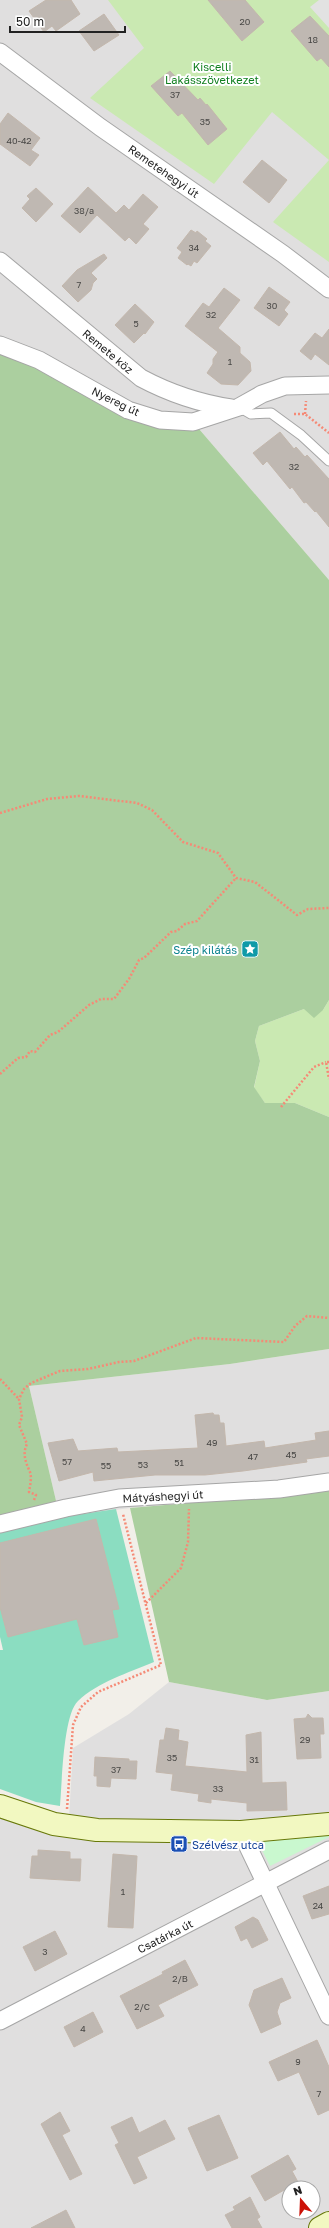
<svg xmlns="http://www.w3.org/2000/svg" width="329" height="2228" viewBox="0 0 329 2228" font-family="'Golos Text',sans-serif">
  <rect width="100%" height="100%" fill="#f2efe9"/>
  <path fill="#e0dfdf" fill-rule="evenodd" d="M0 0H329V580L193 422 160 420 0 345Z
    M329 1349V1491L130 1508 69 1516 57 1505 29 1386 230 1364Z
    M169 1682 267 1700 329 1691V2228H0V1818L47 1833 68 1836 73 1748 129 1714ZM289 2188H313V2212H289Z"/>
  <path fill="#cae9b2" d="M108 0H329V160L272 112 214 184 90 98 144 48Z
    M329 160V262L273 222Z
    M329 1000V1117L295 1103H265L254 1088 260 1061 255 1041 259 1026 304 1009 323 1010Z"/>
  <path fill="#abcf9f" d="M0 345 128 410 193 422 329 580V1000L323 1010 314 1018 304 1009 259 1026 255 1041 260 1061 254 1087 265 1103H295L329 1117V1349L230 1364 29 1386 57 1505 0 1519Z
    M329 1491V1691L267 1700 169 1682 130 1508Z"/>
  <path fill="#c9f8cf" d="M329 1834V1837L270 1866 259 1844 262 1840Z"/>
  <path fill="#8bddc1" d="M116 1509 154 1662C128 1673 98 1682 78 1701 63 1715 62 1784 60 1806L36 1802 0 1789V1650H3L0 1637V1533L69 1516Z"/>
  <path fill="#e2e2e2" d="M319 0H329V28L310 7Z"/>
  <path fill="#bfb8b2" stroke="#c3b7ac" d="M46 0H71L80 14 56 31 52 26 44 32 29 11Z
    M208 0H245L264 22 242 41Z
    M104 14 119 35 94 51 79 31Z
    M310 16 329 36V67L321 58 317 61 291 31Z
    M170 71 198 100 200 98 206 105 207 104 227 129 208 145 182 113 178 116 151 86Z
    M8 113 40 138 31 150 39 155 30 166 0 144V124Z
    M262 160 287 180 269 203 243 182Z
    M88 187 116 213 124 205 129 210 143 194 158 207 143 224 149 229 136 244 129 237 125 241 97 215 80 233 61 216Z
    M36 188 53 204 36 222 22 208 30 199 27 196Z
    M191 230 196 233 197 231 207 239 205 241 211 246 197 263 194 261 191 266 188 264 187 265 178 258 182 252 177 248Z
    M104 254 107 258 91 273 97 279 93 283 91 290 78 302 62 286 77 270Z
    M269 287 290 302 284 310 288 314 279 326 254 308Z
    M224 288 240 300 218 328 240 347V353L250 362 251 371 238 385 221 384 207 373 213 364V359L218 352 185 326 203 303 209 307Z
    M135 304 154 322 145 334 144 333 134 343 115 325Z
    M329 329V365L315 354 311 360 300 351 315 333 322 338Z
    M280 432 294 449 296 447 305 457 307 455 329 479V527L316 511 315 512 306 502 304 503 292 487 290 489 267 461 263 465 253 453Z
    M213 1413 214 1415H219L220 1423H224L226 1446 264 1441 265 1448 316 1440 315 1433 329 1431V1456L306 1459 307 1462 243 1471 205 1475H155L94 1481 93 1472 59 1481 48 1443 73 1439 78 1451 117 1448 118 1452 198 1448 195 1415Z
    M96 1519 119 1609 112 1610 118 1637 84 1645 77 1619 8 1637 0 1607V1543Z
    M308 1714 312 1718H323L324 1734H320L321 1758 297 1759 294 1719 306 1718Z
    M166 1728 179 1730 178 1740 188 1742 185 1766 247 1772 246 1735 261 1732 262 1783 286 1782 287 1810 247 1811V1803L211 1799V1803L198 1801 199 1794 171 1790 173 1774 156 1772 160 1740H164Z
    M95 1757 129 1759V1761H137L136 1779 111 1778 110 1787 97 1786V1776H94Z
    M38 1850 70 1852V1859H81L80 1881 30 1878 32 1856H38Z
    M113 1854 137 1856 133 1928 108 1927Z
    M329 1886V1914L312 1919 303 1896Z
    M253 1917 258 1920 268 1940 252 1948 247 1938 241 1941 235 1927Z
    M55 1931 67 1954 35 1971 23 1947Z
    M185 1960 198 1985 158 2005 164 2016 137 2029 120 1996 163 1974 162 1972Z
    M282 1978 291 1998 280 2003 277 2012 281 2024 261 2033 249 2005 254 1990Z
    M93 2012 103 2032 74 2047 64 2027Z
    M317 2040 329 2067V2110L318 2115 299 2072 278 2081 269 2062Z
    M60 2112 70 2131 62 2135 82 2174 70 2180 41 2124Z
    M219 2115 238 2158 207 2171 188 2128Z
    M132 2117 139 2133 165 2120 175 2139 137 2157 147 2178 134 2184 115 2145 119 2143 111 2127Z
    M288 2155 296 2169 292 2171 298 2182 265 2201 251 2176Z
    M250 2197 260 2217 257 2219 262 2228H232L225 2215 235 2210 233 2207Z
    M66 2210 75 2228H31Z"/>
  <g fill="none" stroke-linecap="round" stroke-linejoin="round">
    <defs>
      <path id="lane" d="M239 407 251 414 271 413 301 435 329 461"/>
      <path id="street" d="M0 52 100 127 283 254 329 289
        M0 261 141 378C171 394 198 403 231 408
        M0 345 39 360 128 410 160 420 193 422 239 407 262 394 285 386 329 385
        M0 1524 66 1508 119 1498 279 1489 329 1482
        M241 1832 329 2016
        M0 2021 329 1850"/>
      <path id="secondary" d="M0 1806 54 1824 97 1830 241 1832 329 1824
        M320 2228 329 2223"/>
    </defs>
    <use href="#lane" stroke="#a6a6a6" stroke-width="11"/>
    <use href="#street" stroke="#a6a6a6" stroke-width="19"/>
    <use href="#secondary" stroke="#677809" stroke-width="24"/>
    <path stroke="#f58a76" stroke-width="2.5" stroke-dasharray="2 2" stroke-linecap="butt" d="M294 414H305L329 433
      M305 414 306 401
      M0 813 47 799 79 796 137 803 152 810 183 842 218 853 236 878 255 882 297 915 308 909 329 908
      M329 1062H326L329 1079
      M0 1074 18 1058 26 1057 30 1051 35 1052 50 1035 58 1032 89 1005 101 999H114L129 979 139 960 144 958 171 932 177 931 185 924 197 921 236 878
      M281 1107 314 1067 326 1062
      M0 1379 18 1398
      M34 1500 36 1495 29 1492C30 1485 32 1478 30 1472 26 1463 22 1454 27 1444L19 1425 22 1417 19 1399 24 1389 31 1383 60 1371 88 1369 119 1362 134 1361 196 1338 284 1342 295 1326 307 1316 329 1318
      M146 1603 181 1568 188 1542 189 1509
      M67 1809 73 1725 81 1707 98 1692 161 1665 123 1514"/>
    <use href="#lane" stroke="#fff" stroke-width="9"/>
    <use href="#street" stroke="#fff" stroke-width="17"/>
    <use href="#secondary" stroke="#f2f8c1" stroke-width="22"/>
  </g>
  <defs>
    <symbol id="sight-square" viewBox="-11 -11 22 22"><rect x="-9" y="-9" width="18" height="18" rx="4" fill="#0f9aa8" stroke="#fff"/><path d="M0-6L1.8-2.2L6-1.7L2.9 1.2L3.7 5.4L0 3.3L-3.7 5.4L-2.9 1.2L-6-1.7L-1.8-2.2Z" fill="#fff"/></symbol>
    <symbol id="bus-square" viewBox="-11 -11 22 22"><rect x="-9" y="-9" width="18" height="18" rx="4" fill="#1a4fb4" stroke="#fff"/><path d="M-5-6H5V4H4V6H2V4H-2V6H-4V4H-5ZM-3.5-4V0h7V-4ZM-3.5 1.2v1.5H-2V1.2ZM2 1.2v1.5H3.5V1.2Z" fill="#fff"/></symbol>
  </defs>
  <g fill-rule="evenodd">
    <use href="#sight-square" x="240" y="939" width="20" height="20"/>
    <use href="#bus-square" x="169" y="1834" width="20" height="20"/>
  </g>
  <g text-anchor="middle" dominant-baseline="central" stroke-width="4" stroke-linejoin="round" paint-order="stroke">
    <g font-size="9" fill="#494846">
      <text x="245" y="21">20</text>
      <text x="313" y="39">18</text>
      <text x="175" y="94">37</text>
      <text x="205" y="121">35</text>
      <text x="19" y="140">40-42</text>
      <text x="84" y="210">38/a</text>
      <text x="194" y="247">34</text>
      <text x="79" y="284">7</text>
      <text x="272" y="305">30</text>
      <text x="211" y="314">32</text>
      <text x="136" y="323">5</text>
      <text x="230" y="361">1</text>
      <text x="294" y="466">32</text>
      <text x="212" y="1442">49</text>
      <text x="291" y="1454">45</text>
      <text x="253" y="1456">47</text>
      <text x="67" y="1461">57</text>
      <text x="179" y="1462">51</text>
      <text x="143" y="1464">53</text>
      <text x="106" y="1465">55</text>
      <text x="305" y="1739">29</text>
      <text x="172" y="1757">35</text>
      <text x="254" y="1759">31</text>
      <text x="116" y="1769">37</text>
      <text x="218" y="1788">33</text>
      <text x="123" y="1891">1</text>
      <text x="318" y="1905">24</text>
      <text x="45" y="1951">3</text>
      <text x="180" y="1978">2/B</text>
      <text x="142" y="2006">2/C</text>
      <text x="83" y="2028">4</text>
      <text x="298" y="2061">9</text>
      <text x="319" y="2093">7</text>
    </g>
    <g font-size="11" fill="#107f1f" stroke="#fff">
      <text x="212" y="66">Kiscelli<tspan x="212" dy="13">Lakásszövetkezet</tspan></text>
    </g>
    <g font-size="11" fill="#222" stroke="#fff">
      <text transform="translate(164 171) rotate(35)">Remetehegyi út</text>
      <text transform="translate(108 351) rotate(40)">Remete köz</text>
      <text transform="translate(116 401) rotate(26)">Nyereg út</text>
      <text transform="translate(163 1496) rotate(-3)">Mátyáshegyi út</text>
      <text transform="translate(165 1936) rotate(-27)">Csatárka út</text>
    </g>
    <g font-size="11" fill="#0d838f" stroke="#fff" text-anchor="end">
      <text x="237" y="949">Szép kilátás</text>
    </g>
    <g font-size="11" fill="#164399" stroke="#fff" text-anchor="start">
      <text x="192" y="1844">Szélvész utca</text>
    </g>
  </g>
  <g transform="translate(301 2200) rotate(341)"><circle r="19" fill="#ffffff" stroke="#a7a7a7"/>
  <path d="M0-3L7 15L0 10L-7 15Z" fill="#cc1107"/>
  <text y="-6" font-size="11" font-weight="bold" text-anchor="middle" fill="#222222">N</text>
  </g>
  <path d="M10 26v6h115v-6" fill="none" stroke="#222222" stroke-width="2"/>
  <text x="16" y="26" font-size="12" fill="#222222" stroke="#ffffff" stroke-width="3" paint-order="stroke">50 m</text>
</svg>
